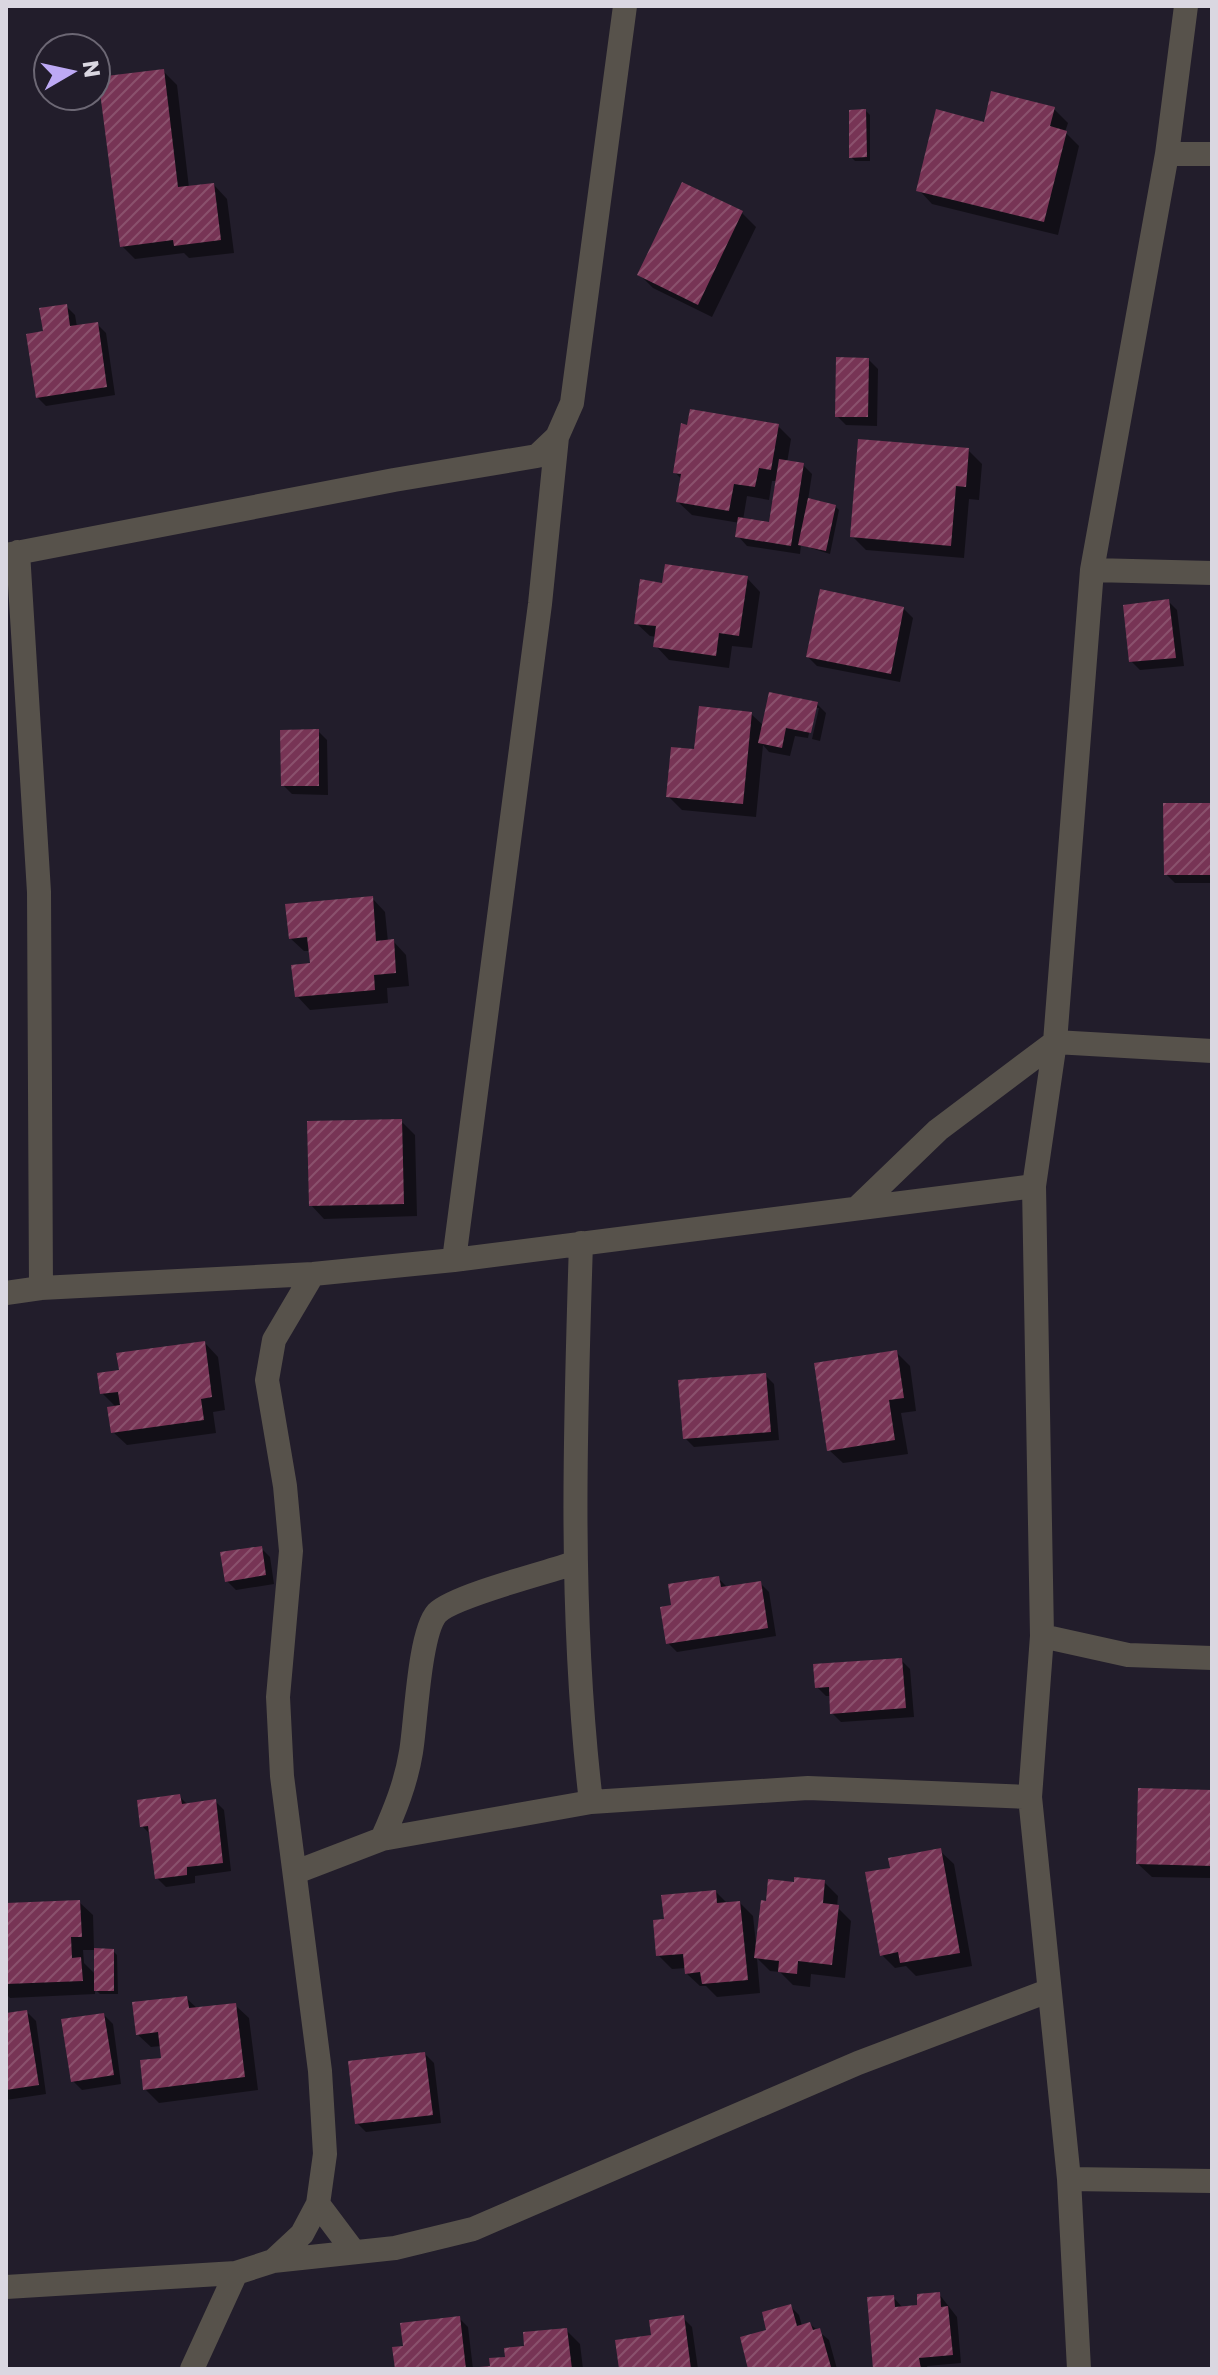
<svg xmlns="http://www.w3.org/2000/svg" width="1218" height="2375" viewBox="0 0 1218 2375" font-family="Poppins,sans-serif">
  <defs>
    <pattern id="building-hatch" width="6" height="6" patternUnits="userSpaceOnUse" patternTransform="scale(2)"><rect width="6" height="6" fill="#773455"/><path d="M-1 1l2-2M0 6l6-6M5 7l2-2" fill="none" stroke="#8a516d"/></pattern>
  </defs>
  <rect width="100%" height="100%" fill="#221d2b"/>
  <path fill="#0007" fill-rule="evenodd" d="M163 71 177 85 189 188 214 185 227 199 234 253 189 258 184 253 135 259 122 246Z
    M1054 109 1068 123 1065 132 1079 146 1058 235 932 204 919 190 985 124Z
    M866 111 870 115V161H855L851 157Z
    M742 213 756 227 712 317 653 288 640 275Z
    M66 306 75 315 77 327 97 324 106 333 115 395 46 406 37 397 45 333Z
    M869 360 878 369 877 426 846 425 837 416Z
    M778 426 791 439 787 463 803 465 812 474 808 500 835 506 839 510 830 554 801 545 800 554 747 546 738 536 740 523 692 515 678 502 682 480 675 472ZM772 481H778L771 524 743 520 747 496 769 500Z
    M968 450 982 464 979 500 969 499 964 558 866 550 852 536Z
    M747 578 760 592 752 648 732 646 729 668 669 660 656 646 657 637 650 636 636 623 664 585Z
    M1168 601 1177 610 1184 666 1140 670 1131 661Z
    M904 609 913 618 900 682 817 666 808 657Z
    M817 704 826 713 820 741 812 739 819 708H814L808 738 795 736 790 756 769 752 763 745 756 817 682 810 668 796 696 751 751 714 764 726Z
    M318 731 327 740 328 795 292 794 283 785Z
    M1212 805V883H1175L1166 874Z
    M372 898 385 912 388 942 393 941 406 955 409 986 387 988 388 1003 310 1010 297 996 312 965 311 951H304L290 938Z
    M401 1121 415 1135 417 1216 324 1219 311 1205Z
    M205 1343 218 1357 225 1410 213 1412 216 1433 127 1445 113 1432 116 1407 102 1393 121 1371Z
    M896 1352 910 1366 916 1411 901 1413 908 1454 843 1463 829 1450Z
    M765 1375 774 1384 779 1440 694 1447 685 1438Z
    M261 1548 270 1557 274 1584 236 1590 227 1581Z
    M718 1578 728 1588 760 1583 769 1592 776 1636 677 1652 668 1643 673 1606Z
    M901 1660 910 1669 914 1717 841 1722 832 1713 831 1696H826L817 1687Z
    M1212 1792V1878L1152 1877 1138 1864Z
    M179 1796 188 1805 215 1801 224 1810 231 1871 195 1876V1883L166 1887 157 1878 151 1835 142 1826Z
    M940 1851 954 1864 972 1966 916 1976 906 1966 895 1968 882 1955 892 1869Z
    M824 1882 838 1896 837 1907 851 1921 845 1978 811 1974 810 1987 793 1985 780 1972 770 1971 757 1958 760 1993 717 1997 706 1986H700L686 1973V1968L672 1969 658 1955 666 1921 716 1892 728 1904 740 1903 753 1916 756 1944 767 1904 795 1884Z
    M79 1902 93 1915 94 1950H83L84 1963 96 1975 113 1951 117 1955 118 1994H100L95 1989V1994L10 1998 6 1994V1905Z
    M186 1998 198 2009 235 2005 249 2018 258 2090 159 2103 145 2089 163 2059 161 2046 151 2047 137 2034Z
    M27 2012 36 2021 46 2094 6 2100V2015Z
    M104 2015 113 2024 121 2084 82 2090 73 2081Z
    M425 2054 434 2063 441 2123 366 2132 357 2123Z
    M939 2294 957 2317 961 2363 927 2366 928 2369H875L893 2297 903 2308 919 2307Z
    M790 2306 799 2315 802 2326 810 2324 829 2340 837 2369H750L742 2339 769 2332Z
    M459 2318 468 2327 473 2369H397L406 2347Z
    M683 2318 692 2327 698 2369H621Z
    M566 2330 580 2344 583 2369H485L492 2368 527 2347Z"/>
  <path fill="url(#building-hatch)" d="M164 69 178 187 214 183 221 240 174 246 173 240 120 247 98 77Z
    M991 91 1055 107 1050 126 1067 131 1044 222 916 191 936 109 984 122Z
    M866 109 867 157 849 158V110Z
    M682 182 743 211 698 305 637 275Z
    M67 304 70 326 98 322 107 387 36 398 26 334 43 331 39 308Z
    M836 357 869 358 868 417H835Z
    M690 409 779 424 771 470 759 468 755 487 734 484 729 511 676 502 681 474 673 473 681 423 687 425Z
    M858 439 969 448 966 487 956 486 951 546 850 537Z
    M779 459 804 463 791 546 735 537 738 517 769 522Z
    M808 498 836 505 826 551 798 545Z
    M665 564 748 576 739 636 719 633 716 656 653 647 656 626 634 624 640 579 662 583Z
    M820 589 904 607 891 674 806 657Z
    M1169 599 1176 658 1129 662 1123 605Z
    M769 692 818 702 811 733 786 728 782 748 758 743Z
    M699 706 752 712 743 804 666 797 671 747 694 749Z
    M319 729V786H281L280 730Z
    M1163 803H1212V875H1164Z
    M373 896 376 941 394 939 396 973 374 975 375 990 295 997 291 965 310 963 307 937 289 939 285 904Z
    M402 1119 404 1204 309 1206 307 1121Z
    M205 1341 212 1397 201 1399 204 1420 111 1433 107 1407 120 1405 118 1392 100 1394 97 1373 119 1370 116 1353Z
    M897 1350 904 1398 889 1400 895 1440 827 1451 814 1363Z
    M766 1373 771 1432 683 1439 678 1380Z
    M262 1546 266 1575 225 1582 220 1552Z
    M719 1576 721 1587 761 1581 768 1628 666 1644 660 1607 671 1605 668 1584Z
    M902 1658 906 1708 830 1714 829 1687 815 1688 813 1664Z
    M1138 1788 1212 1790V1866L1136 1864Z
    M180 1794 182 1804 216 1799 223 1863 187 1867V1875L155 1879 148 1826 140 1827 137 1800Z
    M941 1848 960 1953 900 1963 898 1952 880 1956 865 1872 890 1868 888 1858Z
    M794 1877 825 1880 823 1903 839 1905 832 1965 798 1961 797 1974 778 1972 779 1961 754 1958 761 1900 766 1901 768 1879 794 1882Z
    M716 1890 717 1903 740 1901 748 1980 702 1984 700 1972 685 1974 683 1954 656 1956 653 1920 664 1919 661 1895Z
    M80 1900 82 1937H71L72 1958 81 1957 83 1981 6 1984V1903Z
    M94 1948 114 1949V1991H94Z
    M187 1996 189 2008 236 2003 245 2077 143 2090 140 2060 161 2058 158 2032 136 2035 132 2002Z
    M27 2010 39 2085 6 2090V2013Z
    M104 2013 114 2075 71 2082 61 2019Z
    M425 2052 433 2115 355 2124 348 2061Z
    M940 2292 941 2307 948 2306 953 2355 919 2358 921 2369H873L867 2297 894 2295 895 2307 917 2305V2294Z
    M791 2304 797 2326 810 2322 813 2330 820 2328 831 2367 748 2369 740 2337 766 2330 762 2312Z
    M684 2315 691 2369H619L615 2340 651 2335 649 2320Z
    M460 2316 466 2369H395L392 2347 403 2346 400 2323Z
    M567 2328 572 2369H479V2367L490 2366 489 2358 505 2357 504 2348 524 2346 523 2332Z"/>
  <g fill="none" stroke-linecap="round" stroke-linejoin="round">
    <path stroke="#57524b" stroke-width="24" d="M1167 154H1212
      M18 552 39 892 41 1288
      M6 555 394 480 537 456 557 437 572 403 625 6
      M1092 570 1212 573
      M857 1208 938 1130 1055 1042 1212 1051
      M581 1243C575 1430 569 1616 591 1802
      M454 1260 540 604 557 437
      M6 1293 41 1288 313 1274 454 1260 1034 1186
      M1042 1636 1128 1655 1212 1658
      M382 1839C395 1810 406 1783 411 1752 416 1723 419 1633 437 1613 453 1596 548 1572 575 1563
      M296 1872 382 1839 591 1802 808 1788 1030 1797
      M1069 2179 1212 2181
      M318 2204 354 2252
      M273 2261 395 2248 473 2229 858 2063 1048 1991
      M6 2287 236 2273 273 2261 302 2234 318 2204 325 2154 320 2071 282 1776 278 1697 291 1551 285 1486 267 1380 274 1340 313 1274
      M192 2369 236 2273
      M1079 2369 1069 2179 1030 1797 1042 1636 1034 1186 1055 1042 1092 570 1167 154 1186 6"/>
  </g>
  <rect width="1218" height="2375" fill="none" stroke="#dad7e1" stroke-width="16"/>
  <g transform="translate(72 72) rotate(81)"><circle r="38" fill="#221d2b" stroke="#6c6774" stroke-width="2"/>
  <path d="M0-6L14 30L0 20L-14 30Z" fill="#bda9f5"/>
  <text y="-12" font-size="22" font-weight="bold" text-anchor="middle" fill="#dad7e1">N</text>
  </g>
</svg>
